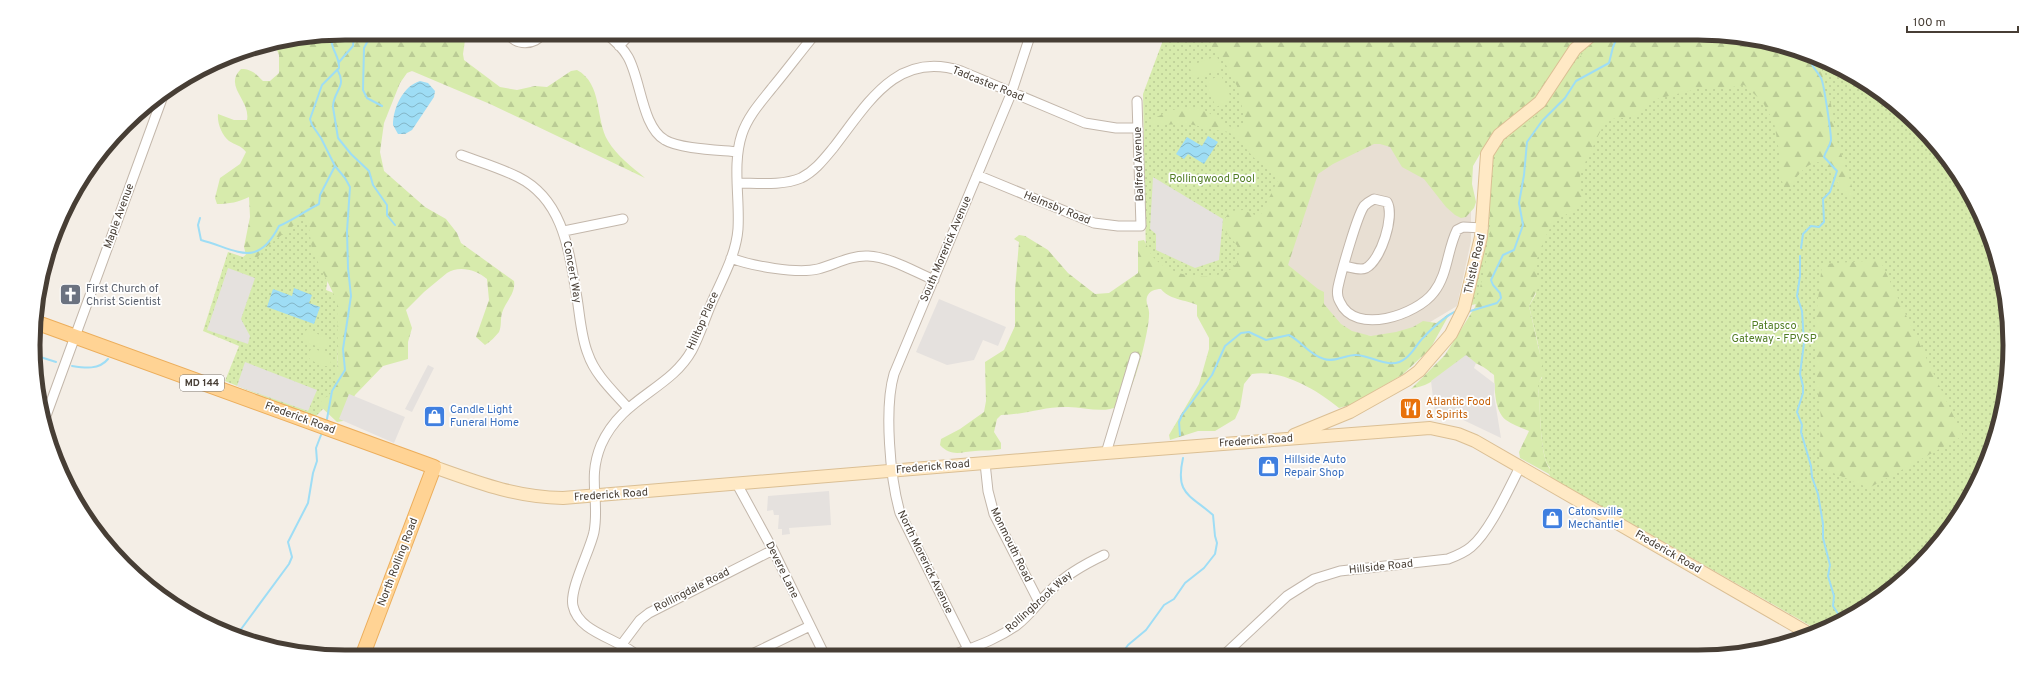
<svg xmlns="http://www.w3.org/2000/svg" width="2043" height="690" viewBox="0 0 2043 690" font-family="Overpass,sans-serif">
  <defs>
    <pattern id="grass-dots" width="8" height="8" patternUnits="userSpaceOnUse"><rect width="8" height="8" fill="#d7ebac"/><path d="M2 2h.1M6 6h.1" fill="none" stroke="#bacb95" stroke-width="1.8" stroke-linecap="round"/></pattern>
    <pattern id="forest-firs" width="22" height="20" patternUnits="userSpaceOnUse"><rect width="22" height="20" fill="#d7ebac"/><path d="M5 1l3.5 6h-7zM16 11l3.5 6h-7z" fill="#bacb95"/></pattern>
    <pattern id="water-waves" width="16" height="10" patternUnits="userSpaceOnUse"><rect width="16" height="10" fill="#9eddf5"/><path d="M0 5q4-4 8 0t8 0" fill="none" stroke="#83b5c7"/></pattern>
  </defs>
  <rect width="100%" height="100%" fill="#f4eee6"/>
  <path fill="#e8dfd3" d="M1384 135 1471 197V241L1457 306 1400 340 1351 333 1256 251 1287 179Z"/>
  <path fill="url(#grass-dots)" d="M1218 33H1602L1597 38 1607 33H1698L1759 39 1818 57 1872 86 1919 125 1958 172 1986 226 2004 284 2010 345 2004 406 1968 501 1918 566 1836 625 1818 630 1551 478 1549 474 1550 468C1539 455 1541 408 1538 388V383L1542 378 1539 348 1529 306 1536 294 1535 289 1468 306 1491 155 1504 135 1452 104 1287 179 1230 311 1146 258 1143 94 1165 35 1221 40Z
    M312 199 339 209 326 290 339 295 337 395 315 417 225 381 239 346 203 331 228 252 243 257Z"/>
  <path fill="url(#forest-firs)" d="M345 33H466L463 54 464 60 500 87 517 90 535 86 547 87 571 71 577 70C603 84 595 119 608 141 617 156 632 167 645 178L490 104 412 71 407 73 400 83 384 123 380 152 384 171 425 207 446 219 457 233 461 243 514 281C516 294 505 302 502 313 500 320 502 325 499 332 495 337 491 341 485 345L476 337 489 300 487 279C477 270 459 265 447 273L424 292 406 310 412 328 408 342V359L383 366 355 395 343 421 337 422 319 405 322 400 331 393 336 382 338 358 337 301 312 250 308 220 302 219 265 248 258 257 247 259 244 247 250 217 249 197C238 202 230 204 217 204L215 198 220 178 240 164 246 152C241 145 235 145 229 141 222 135 217 123 218 114L234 120H247C251 101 223 86 241 69 252 69 256 74 263 81H270L279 73V55L274 42 284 39Z
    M1208 33H1586L1524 108 1491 135 1473 166 1472 184 1476 202 1474 208 1466 217 1461 218 1455 215 1446 207 1424 179 1402 167 1390 147 1380 144H1374L1333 164 1318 174 1288 265 1318 289 1324 292V304L1341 324 1352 331 1371 336 1396 332 1413 327 1423 321 1436 323 1450 313 1430 349 1402 375 1350 405 1339 408C1317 390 1282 369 1252 374L1244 384 1240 408 1235 419 1215 431H1198L1170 440 1169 435 1199 384 1209 349V338L1197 316V305C1186 300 1168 299 1161 289 1155 289 1149 291 1147 297 1145 304 1150 308 1149 315 1149 331 1133 399 1119 406 1103 414 1085 407 1068 407 1045 406 1024 415 1001 415L997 419 994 432 1001 443V449C993 451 984 450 975 451 961 452 951 457 940 445L941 439 960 429 984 412 986 401 985 362 1004 350 1015 326V290L1019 242 1014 239 1019 235 1025 236 1048 250 1068 273 1095 294 1109 293 1138 273V241L1144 240C1147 245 1149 252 1153 257 1170 276 1209 284 1231 269 1236 265 1239 260 1242 254 1236 238 1212 229 1231 211L1243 210 1255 215 1261 214 1278 180 1268 166 1254 158 1243 145 1230 133 1189 124 1152 125 1151 120C1166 112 1181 105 1198 108 1214 111 1229 136 1244 125L1245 119 1237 86 1226 65 1212 47Z
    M1605 33H1698L1759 39 1821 59 1824 91 1831 104 1837 141 1855 196 1849 197C1837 185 1832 170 1818 162 1802 165 1795 180 1786 193L1780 175V157L1774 122 1762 101 1744 85 1732 87 1701 88 1653 100C1645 104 1640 113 1633 116 1624 120 1614 116 1605 122L1581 171 1579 183 1584 200C1577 214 1561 213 1552 225 1544 237 1539 254 1534 267L1540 284 1529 306 1544 372C1542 378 1538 382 1538 388 1541 408 1539 455 1550 469L1549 474 1520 458 1519 452 1529 431C1522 428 1513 425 1506 420 1494 411 1495 388 1494 375 1465 349 1456 368 1429 383 1424 386 1417 387 1411 389L1445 355 1475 307 1485 268 1490 232V183L1498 149 1505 140 1534 118 1588 46Z
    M1880 260 1963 436 1869 488 1819 467 1821 418 1817 388 1816 317 1822 264Z"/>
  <path fill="#d7ebac" d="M1217 56 1221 69 1194 79 1189 66Z
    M1221 75 1232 100 1216 107 1205 82Z
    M306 330 329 338 325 349 302 341Z
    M311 349H315L332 356 330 366C323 367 312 362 307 356Z"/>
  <path fill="#e5e1de" d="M1153 177 1223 219 1219 260 1195 268 1156 250V234L1150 229Z
    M228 268 255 278 241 319 250 336 248 344 207 330Z
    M939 299 1006 327 998 346 983 340 974 360 947 365 916 352Z
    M1466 355 1476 363 1474 368 1495 384 1494 395 1501 438 1457 417 1435 414 1431 381Z
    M245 362 317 390 308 411 237 386Z
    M428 365 434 368 412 412 405 409Z
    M349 394 405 417 394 443 339 419Z
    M829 491 831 525 789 528 790 534 782 535V529H778L779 515H774L773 510 767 511 768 496Z"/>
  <path fill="url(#water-waves)" d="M420 81 428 83 435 91 434 97 412 130 405 134H398L393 125C393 108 403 86 420 81Z
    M1208 136 1218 142 1204 164 1188 154 1184 159 1176 154 1187 137 1202 146Z
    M294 288 312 295 309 303 320 307 314 324 267 307 273 289 292 296Z"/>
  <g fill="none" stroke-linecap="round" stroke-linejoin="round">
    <path stroke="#9eddf5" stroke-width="2" d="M372 33 364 48 363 90 367 98 382 106
      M339 62 353 46 354 33
      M338 71C347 87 333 91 333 107L338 138 351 154 369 171 373 185 387 205V215L395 225
      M200 218 198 225 201 240C238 250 257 269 279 226 293 220 305 211 319 204L320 195 335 166
      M1801 248 1803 234 1811 226 1819 227 1824 222 1823 199 1830 192 1837 171 1824 157C1826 150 1830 147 1831 140 1831 133 1824 83 1821 78 1814 66 1812 69 1808 54
      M1800 256V276L1797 296 1802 311 1804 343 1800 374 1803 386V393L1797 412 1802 425 1801 432 1811 466 1812 477 1818 494 1823 524V538L1830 565 1828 576 1834 596 1833 606 1842 620
      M1467 312 1497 303 1501 298 1500 293 1493 285 1491 280 1503 255 1514 250 1523 225 1519 203 1524 175 1527 142 1542 121 1565 98 1576 81 1609 63 1613 47 1619 33
      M34 355 56 362
      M72 366C85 368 99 370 108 359
      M327 419 332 391 345 370 343 349 351 296 348 268 347 231 350 187 345 178 335 166 321 138 312 125 310 119 322 85 339 68C340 55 328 48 333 34
      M1180 435 1179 422 1182 415 1212 375 1225 346 1241 333 1249 332 1266 340 1289 335C1302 342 1310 355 1324 359 1335 363 1346 354 1357 355 1373 356 1391 371 1406 358 1414 352 1417 343 1424 337 1430 330 1449 313 1457 311
      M236 636 289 564 292 557 288 542 308 503 313 473 317 461 316 448 321 435
      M1121 655 1128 645 1146 630 1164 605 1174 599 1185 583 1204 568 1215 554 1217 543 1215 536 1213 515C1189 494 1175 494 1183 458"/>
    <defs>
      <path id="street" d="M509 33C513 46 537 46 542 33
        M605 33C613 39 623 48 628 57 641 80 642 127 665 140 680 149 719 150 738 152
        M619 46 631 33
        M461 155C480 162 500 168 518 177 564 200 569 252 577 298 580 316 581 337 588 354 595 375 614 392 628 408
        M977 175 1094 223 1118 226H1141L1137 101
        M737 183C757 183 782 186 801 178 815 171 824 159 834 147 868 103 897 50 961 71L1085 123 1116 128H1138
        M564 231 623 219
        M731 258C751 266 797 274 818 269 834 265 851 255 868 256 890 257 913 271 934 280
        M1344 266C1351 267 1360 271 1366 268 1381 260 1395 216 1387 202L1374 199C1370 201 1367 203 1364 206 1357 216 1341 273 1338 287 1337 292 1337 297 1340 302 1355 336 1417 315 1434 292 1448 274 1447 250 1457 230L1463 227 1483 228
        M43 424 163 96
        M1106 453 1135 357
        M985 463 988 491 994 514 1039 602
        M737 484 773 550 825 656
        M622 644 640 620 649 613 773 550
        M968 649 900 513C890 478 884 408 894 374L1011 94 1031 33
        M1224 655 1287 596 1314 579 1340 571 1448 559C1456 556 1464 553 1471 547 1490 531 1508 490 1520 467
        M638 656C618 638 579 633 573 606 569 589 590 551 594 532 600 500 587 479 601 445 622 397 670 390 692 350 700 335 705 318 712 302 722 279 736 255 738 229 740 198 732 164 742 134 748 116 761 102 772 88 787 70 801 51 816 33
        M748 656 810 626
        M951 656C974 647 996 640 1017 625 1031 614 1040 600 1053 588 1067 574 1085 564 1104 555"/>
      <path id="secondary" d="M1294 435 1350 412 1407 380 1419 371 1451 334 1464 308 1481 237 1487 154 1499 135 1540 102 1575 49 1594 33
        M434 467C479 483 515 497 563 498L1106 453 1430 428 1458 434 1475 441 1808 633"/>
      <path id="primary" d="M35 322 434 467 362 657"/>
    </defs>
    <use href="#street" stroke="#c3b7ab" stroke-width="11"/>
    <use href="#secondary" stroke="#dbbf94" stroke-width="14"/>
    <use href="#primary" stroke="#ecae5c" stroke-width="16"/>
    <use href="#street" stroke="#fff" stroke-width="9"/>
    <use href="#secondary" stroke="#ffe9c5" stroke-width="12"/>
    <use href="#primary" stroke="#ffd394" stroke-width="14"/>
  </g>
  <defs>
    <symbol id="church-square" viewBox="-11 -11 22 22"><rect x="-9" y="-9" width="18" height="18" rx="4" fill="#6b7280" stroke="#fff"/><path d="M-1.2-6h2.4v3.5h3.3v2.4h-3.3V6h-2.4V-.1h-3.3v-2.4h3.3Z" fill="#fff"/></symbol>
    <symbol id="restaurant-square" viewBox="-11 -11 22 22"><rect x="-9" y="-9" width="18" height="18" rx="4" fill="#e8710a" stroke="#fff"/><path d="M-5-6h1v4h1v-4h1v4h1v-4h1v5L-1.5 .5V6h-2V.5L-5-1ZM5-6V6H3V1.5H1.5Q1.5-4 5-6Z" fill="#fff"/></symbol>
    <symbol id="shop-square" viewBox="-11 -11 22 22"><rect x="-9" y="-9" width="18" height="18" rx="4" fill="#3f7fe0" stroke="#fff"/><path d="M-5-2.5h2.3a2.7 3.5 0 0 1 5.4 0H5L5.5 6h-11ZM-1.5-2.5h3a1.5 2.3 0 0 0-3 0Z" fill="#fff"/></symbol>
  </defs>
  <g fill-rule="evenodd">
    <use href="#church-square" x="58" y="282" width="25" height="25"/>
    <use href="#restaurant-square" x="1398" y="396" width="25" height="25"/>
    <use href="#shop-square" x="422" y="404" width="25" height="25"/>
    <use href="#shop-square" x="1256" y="454" width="25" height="25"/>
    <use href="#shop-square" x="1540" y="506" width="25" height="25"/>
  </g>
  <g text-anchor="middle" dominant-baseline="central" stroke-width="3.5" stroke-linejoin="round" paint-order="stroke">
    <rect fill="#fff" stroke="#7e7872" stroke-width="1" x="180" y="375" width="44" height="16" rx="3"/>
    <g font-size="10" font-weight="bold" fill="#473e35">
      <text x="202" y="383">MD 144</text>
    </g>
    <g font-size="11" fill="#473e35" stroke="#fff">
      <text transform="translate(988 84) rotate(22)">Tadcaster Road</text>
      <text transform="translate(1139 164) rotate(-92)">Balfred Avenue</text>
      <text transform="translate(1057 208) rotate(22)">Helmsby Road</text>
      <text transform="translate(119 216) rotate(-70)">Maple Avenue</text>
      <text transform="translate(946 249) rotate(-67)">South Morerick Avenue</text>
      <text transform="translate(1475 264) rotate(-77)">Thistle Road</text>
      <text transform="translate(572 272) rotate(80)">Concert Way</text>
      <text transform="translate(703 321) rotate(-66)">Hilltop Place</text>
      <text transform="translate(300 418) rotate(20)">Frederick Road</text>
      <text transform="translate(1256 441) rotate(-4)">Frederick Road</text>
      <text transform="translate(933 467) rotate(-5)">Frederick Road</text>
      <text transform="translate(611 495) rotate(-4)">Frederick Road</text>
      <text transform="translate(1011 545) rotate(64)">Monmouth Road</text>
      <text transform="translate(1668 552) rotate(30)">Frederick Road</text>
      <text transform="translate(398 562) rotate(-69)">North Rolling Road</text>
      <text transform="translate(925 562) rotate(64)">North Morerick Avenue</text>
      <text transform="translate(1381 567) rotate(-6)">Hillside Road</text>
      <text transform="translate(782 570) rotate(64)">Devere Lane</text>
      <text transform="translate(692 590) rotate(-27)">Rollingdale Road</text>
      <text transform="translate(1039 602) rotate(-42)">Rollingbrook Way</text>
    </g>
    <g font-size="11" fill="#517d24" stroke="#fff">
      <text x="1212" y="179">Rollingwood Pool</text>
      <text x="1774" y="326">Patapsco<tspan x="1774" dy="13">Gateway - FPVSP</tspan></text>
    </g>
    <g font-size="11" fill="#5b616d" stroke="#fff" text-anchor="start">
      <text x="86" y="289">First Church of<tspan x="86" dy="13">Christ Scientist</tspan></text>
    </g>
    <g font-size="11" fill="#c56008" stroke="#fff" text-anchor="start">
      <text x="1426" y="402">Atlantic Food<tspan x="1426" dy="13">&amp; Spirits</tspan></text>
    </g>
    <g font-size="11" fill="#366cbe" stroke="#fff" text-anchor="start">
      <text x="450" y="410">Candle Light<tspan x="450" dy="13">Funeral Home</tspan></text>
      <text x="1284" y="460">Hillside Auto<tspan x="1284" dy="13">Repair Shop</tspan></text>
      <text x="1568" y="512">Catonsville<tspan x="1568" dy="13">Mechantle1</tspan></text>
    </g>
  </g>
  <path d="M0 0H2043V690H0ZM345 40H1698A305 305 0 0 1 2003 345V345A305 305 0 0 1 1698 650H345A305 305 0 0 1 40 345V345A305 305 0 0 1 345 40Z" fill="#fff" fill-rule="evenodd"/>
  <path fill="none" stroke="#473e35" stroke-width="5" d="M345 40H1698A305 305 0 0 1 2003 345V345A305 305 0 0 1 1698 650H345A305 305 0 0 1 40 345V345A305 305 0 0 1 345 40Z"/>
  <path d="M1907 26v6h111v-6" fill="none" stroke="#473e35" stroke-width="2"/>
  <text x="1913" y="26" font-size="12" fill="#473e35" stroke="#ffffff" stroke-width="3" paint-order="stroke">100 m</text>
</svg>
